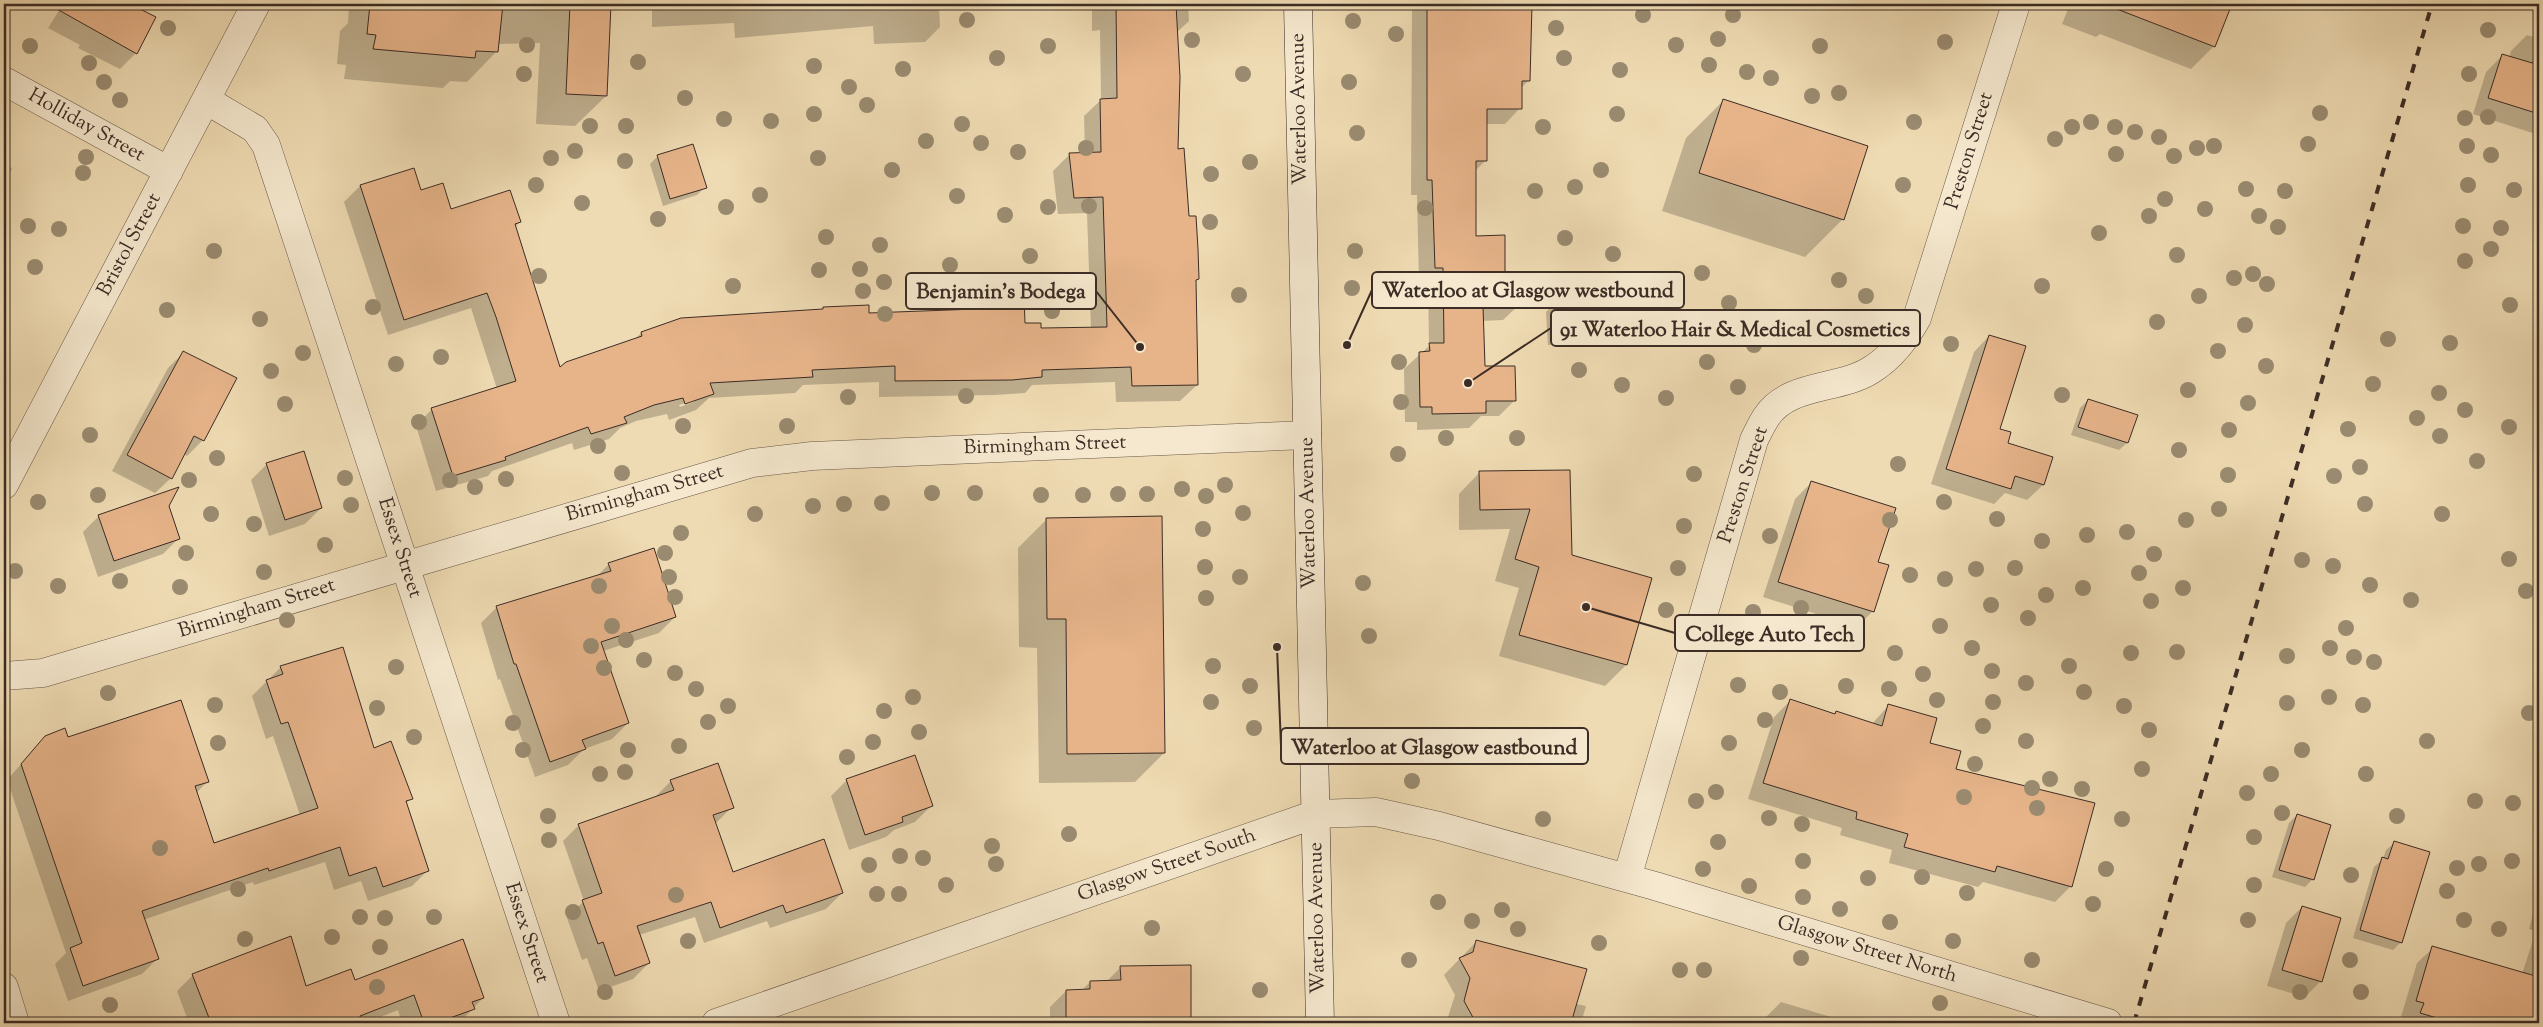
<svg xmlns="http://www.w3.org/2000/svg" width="2543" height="1027" viewBox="0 0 2543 1027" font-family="'Sorts Mill Goudy',serif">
  <rect width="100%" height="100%" fill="#efdbb3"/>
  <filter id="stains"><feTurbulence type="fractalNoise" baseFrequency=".004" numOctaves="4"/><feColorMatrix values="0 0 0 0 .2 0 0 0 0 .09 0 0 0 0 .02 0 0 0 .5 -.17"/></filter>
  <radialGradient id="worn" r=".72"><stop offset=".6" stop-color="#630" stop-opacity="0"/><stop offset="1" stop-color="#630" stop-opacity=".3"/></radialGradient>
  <path fill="#0003" fill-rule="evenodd" d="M63 4H128L154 17 136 53 120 69 78 48 80 45 48 28Z
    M349 4H610L606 96 575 126 536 124 540 43 498 44 497 51 467 82 450 81 443 88 344 79 346 65 337 64 340 31 348 23Z
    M652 4H939L940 27 925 42 874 44 873 26 735 38 734 23 652 27Z
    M1092 4H1188L1189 21 1176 33 1177 150 1198 279 1194 283 1197 385 1180 401 1116 402 1115 382 1032 385 1025 393 994 395 879 397V382L803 385 795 393 709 398 696 410 669 420 667 414 636 421 620 428 609 439 574 450 572 443 492 471 488 476 436 491 416 426 432 409 497 389 471 308 388 335 344 202 360 186 420 191 450 211 520 222 515 227 559 370 634 340 641 333 822 310 824 308 868 315 965 311 976 300 1023 324 1040 329 1091 328 1087 213 1058 214 1053 171 1070 154H1085L1084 116 1101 100 1100 30 1092 31ZM694 400V402L680 407 679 405Z
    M1412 4H1531L1529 80 1520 89V108L1505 124H1486V160L1475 171 1474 237 1504 275 1519 305 1503 320 1482 321 1483 367 1515 400 1499 416H1481L1469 428 1417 430V422H1405L1404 369 1429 346 1428 283 1419 284 1417 195H1411Z
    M1615 4H1679L1615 7Z
    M2070 4H2230L2214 46 2191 69 2100 34 2096 37 2062 24Z
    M2527 35 2539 39V135L2473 114 2486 72 2502 56 2509 58 2511 51Z
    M1724 100 1866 146 1842 220 1805 257 1662 211 1686 138Z
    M658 156 705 187 697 195 663 206 650 164Z
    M4 164 12 168 4 186Z
    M1554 304 1606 336 1598 344 1548 345 1546 312Z
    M1989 336 1999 430 2006 443 2051 458 2043 485 2027 500 2005 493 1994 504 1931 484 1974 352Z
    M183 353 203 440 187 456 184 454 171 478 155 493 112 471 168 368Z
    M2088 400 2127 443 2119 450 2071 435 2080 408Z
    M267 464 321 508 305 524 269 536 251 480Z
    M1569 471 1571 556 1626 665 1605 686 1499 656 1519 588 1495 581 1510 529 1459 530V494L1480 472Z
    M1811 483 1876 563 1873 611 1857 627 1763 597 1795 499Z
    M168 506 179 538 163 554 98 577 83 532 99 516Z
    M1047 519 1164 753 1135 782 1039 783 1037 648 1019 647 1018 548Z
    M609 564 675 617 659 633 603 651 628 723 612 739 584 749 568 765 535 777 500 679 498 680 481 623 497 607 596 577Z
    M281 667 373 749 411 799 405 804 427 871 412 886 368 901 361 881 334 890 325 862 254 885 253 882 143 920 157 959 142 974 68 1001 55 964 66 953 7 780 45 737 67 739 207 782 196 793 213 844 300 815 273 736 266 739 252 696Z
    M1790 701 1872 724 1888 706 2071 886 2055 902 1983 882 1978 887 1889 863 1892 850 1840 835 1842 828 1748 799 1774 717Z
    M847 780 931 806 915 822 894 830 886 837 849 850 831 796Z
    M671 781 732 807 715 824 732 873 842 893 826 909 770 928 767 921 704 943 695 917 639 935 649 963 633 979 599 991 587 958 582 960 567 918 584 901 563 841 579 825 655 797Z
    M2297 815 2313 879 2305 887 2272 877 2289 823Z
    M2394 843 2401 942 2393 950 2353 938 2374 867 2383 859 2386 850Z
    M2539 863V875L2536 874Z
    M2539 893V1023H2408L2409 1019 2401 1017 2417 963 2433 948 2522 974 2536 931 2529 929Z
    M2302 907 2321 981 2305 997 2267 986 2286 923Z
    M1477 941 1576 1004 1586 1006 1581 1023H1452L1448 1017 1455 995 1444 975Z
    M1189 966 1190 1023H1050V1007L1066 991H1081L1090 982H1106L1121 967Z
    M193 975 305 987 354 982 483 998 459 1023H402L398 1010 365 1023H172L187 1018 177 991Z
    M1781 1002 1848 1022V1023H1763L1765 1018Z"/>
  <path fill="#e7b48a" stroke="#3b2c25" d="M48 4H130L156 17 137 54Z
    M370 4H503L498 52 476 51 475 58 373 49 376 35 367 34Z
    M570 4H611L607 96 566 94Z
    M1116 4H1176L1180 77 1178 149 1184 148 1189 216H1196L1198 249 1199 279 1196 280 1198 385 1132 386 1131 367 1042 370V377L1012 380 895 381V366L812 370 813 377 710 383 714 394 685 404 683 398 654 405 624 417 627 423 591 434 588 427 505 457 506 460 453 476 431 408 516 381 496 317 487 293 404 320 360 185 414 168 421 190 443 183 451 209 510 190 521 222 515 224 560 367 566 362 642 336 641 332 681 318 823 309V307L869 305V313L976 309 975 299 1024 296 1025 323H1041V328L1107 327 1103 197 1074 198 1069 153 1101 152 1100 99 1117 98Z
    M1427 4H1532L1530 81H1522V109H1487V161H1476V236L1505 235V274L1519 273 1520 305 1483 306 1485 366H1515L1516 401H1486V413L1432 414V407H1420L1419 352 1430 351 1429 343H1444L1443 268H1435L1432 180H1427Z
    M2109 4H2232L2215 47 2109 6Z
    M2502 54 2539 65V114L2488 98Z
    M1723 99 1868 146 1844 220 1699 173Z
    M693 144 707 188 670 199 657 155Z
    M1607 301 1608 336 1555 338 1554 303Z
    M1989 335 2026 346 2000 429 2011 432 2008 443 2053 457 2044 485 2015 476 2011 489 1946 469Z
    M183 351 237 378 204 441 194 436 172 479 127 455Z
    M2088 399 2138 415 2128 443 2078 427Z
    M304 451 322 508 285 520 266 463Z
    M1570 470 1572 555 1652 578 1627 665 1519 635 1539 567 1515 559 1530 509 1480 510 1479 471Z
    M1811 481 1896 508 1878 562 1889 565 1874 612 1778 582Z
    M179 487 169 506 180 539 114 561 98 515Z
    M1162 516 1165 753 1067 754 1066 619H1047L1046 518Z
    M654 548 676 617 601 642 629 723 582 740 586 749 550 762 516 664H514L496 606 611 571 608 563Z
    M343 647 374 748 391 741 413 799 406 801 429 871 383 887 376 867 349 876 340 847 269 871 268 868 142 911 159 959 83 986 70 948 82 943 21 764 45 736 65 728 68 737 181 700 209 782 195 786 214 843 318 808 288 722 281 724 266 680 283 674 280 666Z
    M1790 699 1835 714 1836 711 1882 726 1888 704 1937 718 1930 743 1961 751 1956 769 2095 803 2072 887 1997 866 1995 872 1904 847 1908 834 1856 819 1857 812 1763 783Z
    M915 755 933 806 902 817 903 822 865 835 846 779Z
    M718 763 734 808 713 815 733 872 824 839 843 893 786 913 783 905 720 928 711 902 637 926 650 963 615 976 603 942 598 944 582 900 602 893 578 824 674 790 670 780Z
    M2297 814 2331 825 2314 880 2279 870Z
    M2394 841 2430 852 2402 943 2360 930 2382 857 2388 859Z
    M2302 906 2341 918 2322 982 2282 970Z
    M291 936 306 986 351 969 355 980 463 939 484 998 472 1002 475 1009 436 1023H424L414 995 360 1016 362 1023H211L192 974Z
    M1476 940 1587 969 1571 1023H1476L1464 1001 1470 978 1459 958 1473 952Z
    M2432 946 2539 977V1023H2454L2420 1013 2424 1003 2416 1001Z
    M1191 965V1023H1066V990L1090 989V981L1121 980 1120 966Z"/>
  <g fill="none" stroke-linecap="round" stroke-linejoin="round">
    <defs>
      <path id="street" d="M4 81 169 171
        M206 100 255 129 266 145 556 1023
        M4 485 256 4
        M4 676 43 673 752 463 812 456 1307 435
        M1627 878 1754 440C1758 432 1762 423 1767 416 1789 383 1840 390 1871 370 1892 357 1905 339 1917 318L2016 4
        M4 987 15 1023
        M716 1023 1316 814 1376 812 1439 826 1655 886 2108 1023"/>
      <path id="secondary" d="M1298 4 1320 1023"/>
    </defs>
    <use href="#street" stroke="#685848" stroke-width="29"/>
    <use href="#secondary" stroke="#3b2c25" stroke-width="29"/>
    <use href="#street" stroke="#f5e8ce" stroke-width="28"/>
    <use href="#secondary" stroke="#f5e8ce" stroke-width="28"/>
    <path stroke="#3b2c25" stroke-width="4" stroke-dasharray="9 9" stroke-linecap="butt" d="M2134 1023 2432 4"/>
  </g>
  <g fill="#9a8b70">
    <circle cx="1643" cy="15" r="8"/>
    <circle cx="1733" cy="15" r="8"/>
    <circle cx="967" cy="20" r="8"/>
    <circle cx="1353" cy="21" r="8"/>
    <circle cx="168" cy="28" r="8"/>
    <circle cx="1556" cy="28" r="8"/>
    <circle cx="2488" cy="30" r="8"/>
    <circle cx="1396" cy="34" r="8"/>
    <circle cx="1718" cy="39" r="8"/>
    <circle cx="1192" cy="40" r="8"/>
    <circle cx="1945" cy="42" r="8"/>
    <circle cx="527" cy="45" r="8"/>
    <circle cx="1676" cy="45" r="8"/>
    <circle cx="30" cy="46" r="8"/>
    <circle cx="1048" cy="46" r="8"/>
    <circle cx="1820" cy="46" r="8"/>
    <circle cx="997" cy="58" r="8"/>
    <circle cx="1564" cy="58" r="8"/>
    <circle cx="638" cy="62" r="8"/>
    <circle cx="89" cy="63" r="8"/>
    <circle cx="1709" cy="65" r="8"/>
    <circle cx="814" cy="66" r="8"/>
    <circle cx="903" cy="69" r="8"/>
    <circle cx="1620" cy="70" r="8"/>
    <circle cx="1747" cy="72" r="8"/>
    <circle cx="524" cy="74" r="8"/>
    <circle cx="1243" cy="74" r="8"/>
    <circle cx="2469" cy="74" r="8"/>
    <circle cx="1771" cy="78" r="8"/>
    <circle cx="104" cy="82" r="8"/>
    <circle cx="1349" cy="82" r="8"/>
    <circle cx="849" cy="87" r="8"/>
    <circle cx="1839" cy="93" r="8"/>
    <circle cx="1812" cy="96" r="8"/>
    <circle cx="685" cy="98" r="8"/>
    <circle cx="120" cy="100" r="8"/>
    <circle cx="867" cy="105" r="8"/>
    <circle cx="2320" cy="113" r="8"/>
    <circle cx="814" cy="114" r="8"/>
    <circle cx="1617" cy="114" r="8"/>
    <circle cx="2488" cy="117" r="8"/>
    <circle cx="2465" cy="118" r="8"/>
    <circle cx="724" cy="119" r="8"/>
    <circle cx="771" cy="121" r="8"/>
    <circle cx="1914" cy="122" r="8"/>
    <circle cx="2091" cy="122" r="8"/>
    <circle cx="962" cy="124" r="8"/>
    <circle cx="590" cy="126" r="8"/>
    <circle cx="626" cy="126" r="8"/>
    <circle cx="1543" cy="127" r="8"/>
    <circle cx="2072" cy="127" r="8"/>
    <circle cx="2115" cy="127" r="8"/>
    <circle cx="2135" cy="132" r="8"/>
    <circle cx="1357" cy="133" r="8"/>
    <circle cx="2159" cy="137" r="8"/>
    <circle cx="2055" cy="139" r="8"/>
    <circle cx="926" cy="141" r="8"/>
    <circle cx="981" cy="143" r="8"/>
    <circle cx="2308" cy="144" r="8"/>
    <circle cx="2214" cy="146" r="8"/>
    <circle cx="2467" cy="146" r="8"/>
    <circle cx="1086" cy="148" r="8"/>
    <circle cx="2197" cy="148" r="8"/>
    <circle cx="575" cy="151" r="8"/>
    <circle cx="1018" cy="152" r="8"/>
    <circle cx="2116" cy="154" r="8"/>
    <circle cx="2491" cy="155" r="8"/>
    <circle cx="2174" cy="156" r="8"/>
    <circle cx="86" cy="157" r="8"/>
    <circle cx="551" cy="158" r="8"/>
    <circle cx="818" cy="158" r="8"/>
    <circle cx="625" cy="161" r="8"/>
    <circle cx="1250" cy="162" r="8"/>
    <circle cx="892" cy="170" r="8"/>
    <circle cx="1601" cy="170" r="8"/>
    <circle cx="83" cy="173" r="8"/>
    <circle cx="1211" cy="174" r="8"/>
    <circle cx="536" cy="185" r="8"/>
    <circle cx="1903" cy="185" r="8"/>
    <circle cx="2468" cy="185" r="8"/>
    <circle cx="1575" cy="187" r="8"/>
    <circle cx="2246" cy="189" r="8"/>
    <circle cx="2514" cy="190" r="8"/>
    <circle cx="1535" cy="191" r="8"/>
    <circle cx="2285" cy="191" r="8"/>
    <circle cx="760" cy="195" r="8"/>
    <circle cx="957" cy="196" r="8"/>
    <circle cx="2165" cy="199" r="8"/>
    <circle cx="582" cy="203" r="8"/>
    <circle cx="1089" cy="206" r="8"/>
    <circle cx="726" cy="207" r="8"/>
    <circle cx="1048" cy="207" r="8"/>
    <circle cx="1425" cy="208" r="8"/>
    <circle cx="2205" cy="209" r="8"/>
    <circle cx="1005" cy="215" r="8"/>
    <circle cx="2149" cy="216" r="8"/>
    <circle cx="2259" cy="216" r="8"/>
    <circle cx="658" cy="219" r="8"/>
    <circle cx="1210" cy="222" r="8"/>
    <circle cx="28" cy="226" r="8"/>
    <circle cx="2463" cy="226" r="8"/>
    <circle cx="2278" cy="227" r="8"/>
    <circle cx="2501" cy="228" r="8"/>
    <circle cx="59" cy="229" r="8"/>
    <circle cx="2099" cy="233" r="8"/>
    <circle cx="826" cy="237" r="8"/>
    <circle cx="1565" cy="238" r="8"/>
    <circle cx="880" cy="245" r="8"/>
    <circle cx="2491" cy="249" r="8"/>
    <circle cx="214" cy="251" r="8"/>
    <circle cx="1355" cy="251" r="8"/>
    <circle cx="1613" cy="254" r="8"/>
    <circle cx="2177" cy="255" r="8"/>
    <circle cx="1030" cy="256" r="8"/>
    <circle cx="2465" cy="261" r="8"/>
    <circle cx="950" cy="265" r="8"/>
    <circle cx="35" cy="267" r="8"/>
    <circle cx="860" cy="269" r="8"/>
    <circle cx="819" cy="270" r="8"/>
    <circle cx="1702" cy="273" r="8"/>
    <circle cx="2253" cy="274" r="8"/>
    <circle cx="539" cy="276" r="8"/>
    <circle cx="2234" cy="278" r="8"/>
    <circle cx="1839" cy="280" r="8"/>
    <circle cx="884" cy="282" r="8"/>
    <circle cx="2267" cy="284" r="8"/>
    <circle cx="733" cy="286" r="8"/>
    <circle cx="2042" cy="286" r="8"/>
    <circle cx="1352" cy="288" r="8"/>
    <circle cx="863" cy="291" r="8"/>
    <circle cx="1239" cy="295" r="8"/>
    <circle cx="1866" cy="296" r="8"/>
    <circle cx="2199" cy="296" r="8"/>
    <circle cx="1729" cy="303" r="8"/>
    <circle cx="2510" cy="305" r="8"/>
    <circle cx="373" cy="307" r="8"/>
    <circle cx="167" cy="310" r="8"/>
    <circle cx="1052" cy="311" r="8"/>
    <circle cx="885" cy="314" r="8"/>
    <circle cx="260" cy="319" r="8"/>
    <circle cx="2157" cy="322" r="8"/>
    <circle cx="2245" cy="325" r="8"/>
    <circle cx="2388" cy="339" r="8"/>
    <circle cx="2450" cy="343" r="8"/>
    <circle cx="1951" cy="344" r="8"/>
    <circle cx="1754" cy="345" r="8"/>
    <circle cx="2218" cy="351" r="8"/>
    <circle cx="303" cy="353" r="8"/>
    <circle cx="441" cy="357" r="8"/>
    <circle cx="1399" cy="362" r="8"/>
    <circle cx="1707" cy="362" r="8"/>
    <circle cx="396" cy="364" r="8"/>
    <circle cx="2266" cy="366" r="8"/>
    <circle cx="1579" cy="370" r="8"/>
    <circle cx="271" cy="371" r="8"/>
    <circle cx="2373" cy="384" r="8"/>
    <circle cx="1622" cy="385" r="8"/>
    <circle cx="1738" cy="387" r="8"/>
    <circle cx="2188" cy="390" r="8"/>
    <circle cx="2439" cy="393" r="8"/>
    <circle cx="2062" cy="395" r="8"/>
    <circle cx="966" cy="396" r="8"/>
    <circle cx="848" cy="397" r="8"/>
    <circle cx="1666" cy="398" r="8"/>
    <circle cx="1401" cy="402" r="8"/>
    <circle cx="2248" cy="403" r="8"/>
    <circle cx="285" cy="404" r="8"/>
    <circle cx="2465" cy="410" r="8"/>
    <circle cx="2417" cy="418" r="8"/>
    <circle cx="419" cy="422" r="8"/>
    <circle cx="683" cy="426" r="8"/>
    <circle cx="787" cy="426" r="8"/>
    <circle cx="2509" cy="427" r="8"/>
    <circle cx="2348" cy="429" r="8"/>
    <circle cx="2229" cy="430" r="8"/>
    <circle cx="90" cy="435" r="8"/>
    <circle cx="2440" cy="436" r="8"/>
    <circle cx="1446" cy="438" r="8"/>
    <circle cx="1517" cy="438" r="8"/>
    <circle cx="598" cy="446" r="8"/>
    <circle cx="2179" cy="450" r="8"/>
    <circle cx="1398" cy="454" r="8"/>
    <circle cx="217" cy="458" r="8"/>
    <circle cx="2477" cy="461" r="8"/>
    <circle cx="1898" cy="464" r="8"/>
    <circle cx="2360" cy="467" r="8"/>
    <circle cx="622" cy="473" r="8"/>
    <circle cx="1694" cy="474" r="8"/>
    <circle cx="2228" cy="475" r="8"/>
    <circle cx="2334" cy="476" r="8"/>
    <circle cx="345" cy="478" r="8"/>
    <circle cx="506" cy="479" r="8"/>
    <circle cx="189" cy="480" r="8"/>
    <circle cx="450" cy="480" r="8"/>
    <circle cx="1225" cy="485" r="8"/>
    <circle cx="475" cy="487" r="8"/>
    <circle cx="1182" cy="489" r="8"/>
    <circle cx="932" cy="493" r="8"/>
    <circle cx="975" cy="493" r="8"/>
    <circle cx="1118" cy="494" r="8"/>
    <circle cx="1147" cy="494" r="8"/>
    <circle cx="98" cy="495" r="8"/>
    <circle cx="1041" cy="495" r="8"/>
    <circle cx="1083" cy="495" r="8"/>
    <circle cx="1206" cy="496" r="8"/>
    <circle cx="38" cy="502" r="8"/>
    <circle cx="1944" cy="502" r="8"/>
    <circle cx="882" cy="503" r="8"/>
    <circle cx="844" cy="504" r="8"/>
    <circle cx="2365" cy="504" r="8"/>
    <circle cx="351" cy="505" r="8"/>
    <circle cx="813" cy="506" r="8"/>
    <circle cx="2219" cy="509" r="8"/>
    <circle cx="1243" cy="513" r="8"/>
    <circle cx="211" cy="514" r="8"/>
    <circle cx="755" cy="514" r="8"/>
    <circle cx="2442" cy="514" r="8"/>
    <circle cx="1997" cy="519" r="8"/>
    <circle cx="1890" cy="520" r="8"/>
    <circle cx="2186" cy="520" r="8"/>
    <circle cx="254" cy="524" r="8"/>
    <circle cx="1684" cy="526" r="8"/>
    <circle cx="1203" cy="529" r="8"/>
    <circle cx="2127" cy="532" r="8"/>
    <circle cx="681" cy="533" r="8"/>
    <circle cx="2087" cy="535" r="8"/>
    <circle cx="1770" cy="536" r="8"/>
    <circle cx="2042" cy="541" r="8"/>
    <circle cx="325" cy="545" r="8"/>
    <circle cx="186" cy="553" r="8"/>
    <circle cx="665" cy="553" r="8"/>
    <circle cx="2154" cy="554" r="8"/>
    <circle cx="2509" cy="559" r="8"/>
    <circle cx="2302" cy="560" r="8"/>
    <circle cx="2333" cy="566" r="8"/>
    <circle cx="1205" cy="567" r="8"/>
    <circle cx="1678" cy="568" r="8"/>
    <circle cx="2015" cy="568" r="8"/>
    <circle cx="1976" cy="569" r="8"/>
    <circle cx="15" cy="571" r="8"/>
    <circle cx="264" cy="572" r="8"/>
    <circle cx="2139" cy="573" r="8"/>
    <circle cx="1910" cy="575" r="8"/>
    <circle cx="669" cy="577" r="8"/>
    <circle cx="1240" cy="577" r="8"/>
    <circle cx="1945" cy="579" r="8"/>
    <circle cx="120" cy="581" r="8"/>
    <circle cx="1363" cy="583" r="8"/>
    <circle cx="2370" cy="585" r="8"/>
    <circle cx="58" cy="586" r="8"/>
    <circle cx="599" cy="586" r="8"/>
    <circle cx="180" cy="587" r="8"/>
    <circle cx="2083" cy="588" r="8"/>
    <circle cx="2183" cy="588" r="8"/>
    <circle cx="2526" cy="591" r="8"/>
    <circle cx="2046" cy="595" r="8"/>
    <circle cx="675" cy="597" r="8"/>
    <circle cx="1206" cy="598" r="8"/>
    <circle cx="2411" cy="600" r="8"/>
    <circle cx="2151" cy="601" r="8"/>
    <circle cx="1991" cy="605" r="8"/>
    <circle cx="1801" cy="608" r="8"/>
    <circle cx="1666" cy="610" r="8"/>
    <circle cx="1753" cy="612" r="8"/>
    <circle cx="2028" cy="618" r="8"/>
    <circle cx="287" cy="620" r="8"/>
    <circle cx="612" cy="626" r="8"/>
    <circle cx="1940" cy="626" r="8"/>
    <circle cx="2346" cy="628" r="8"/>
    <circle cx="1369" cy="636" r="8"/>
    <circle cx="626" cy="640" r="8"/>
    <circle cx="591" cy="646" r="8"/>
    <circle cx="1972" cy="648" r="8"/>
    <circle cx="2330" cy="648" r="8"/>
    <circle cx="2177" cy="652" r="8"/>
    <circle cx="1895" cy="653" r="8"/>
    <circle cx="2131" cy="653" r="8"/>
    <circle cx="2287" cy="656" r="8"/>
    <circle cx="2354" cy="657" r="8"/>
    <circle cx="644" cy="660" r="8"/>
    <circle cx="2374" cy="662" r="8"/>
    <circle cx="1213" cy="666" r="8"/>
    <circle cx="2069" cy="666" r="8"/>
    <circle cx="396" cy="667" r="8"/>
    <circle cx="604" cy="668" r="8"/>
    <circle cx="1992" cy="671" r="8"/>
    <circle cx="675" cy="673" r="8"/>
    <circle cx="1923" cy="674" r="8"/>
    <circle cx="2026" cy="683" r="8"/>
    <circle cx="1738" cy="685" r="8"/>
    <circle cx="1250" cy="686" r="8"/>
    <circle cx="1846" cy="686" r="8"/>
    <circle cx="696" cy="689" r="8"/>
    <circle cx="1889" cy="689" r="8"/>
    <circle cx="1780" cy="692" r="8"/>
    <circle cx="2084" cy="692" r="8"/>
    <circle cx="108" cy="693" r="8"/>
    <circle cx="913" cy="697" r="8"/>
    <circle cx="2329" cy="697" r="8"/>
    <circle cx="1937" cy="700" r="8"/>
    <circle cx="1211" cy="702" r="8"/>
    <circle cx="1993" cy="702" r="8"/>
    <circle cx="2287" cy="703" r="8"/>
    <circle cx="215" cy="705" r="8"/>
    <circle cx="2363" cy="705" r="8"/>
    <circle cx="728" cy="706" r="8"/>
    <circle cx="2124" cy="706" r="8"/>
    <circle cx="377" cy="708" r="8"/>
    <circle cx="884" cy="711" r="8"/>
    <circle cx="2529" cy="713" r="8"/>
    <circle cx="1765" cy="720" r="8"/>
    <circle cx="708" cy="722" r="8"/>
    <circle cx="513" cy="723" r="8"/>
    <circle cx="1983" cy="726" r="8"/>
    <circle cx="1254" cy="728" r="8"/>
    <circle cx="2149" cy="730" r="8"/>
    <circle cx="919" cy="732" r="8"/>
    <circle cx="414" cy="737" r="8"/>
    <circle cx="2026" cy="741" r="8"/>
    <circle cx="2427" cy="741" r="8"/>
    <circle cx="873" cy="742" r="8"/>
    <circle cx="218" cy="743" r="8"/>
    <circle cx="1729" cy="743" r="8"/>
    <circle cx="679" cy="746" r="8"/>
    <circle cx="523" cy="750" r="8"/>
    <circle cx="628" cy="750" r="8"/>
    <circle cx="2302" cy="750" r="8"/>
    <circle cx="847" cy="757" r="8"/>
    <circle cx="1975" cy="764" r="8"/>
    <circle cx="2142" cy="769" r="8"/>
    <circle cx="625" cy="772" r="8"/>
    <circle cx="600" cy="774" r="8"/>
    <circle cx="2271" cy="774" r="8"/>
    <circle cx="2366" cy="774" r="8"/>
    <circle cx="2050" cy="779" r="8"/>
    <circle cx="1412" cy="781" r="8"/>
    <circle cx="2032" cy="788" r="8"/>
    <circle cx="2082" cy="789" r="8"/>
    <circle cx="1716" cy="792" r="8"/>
    <circle cx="2247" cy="793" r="8"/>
    <circle cx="1964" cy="797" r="8"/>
    <circle cx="1696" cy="801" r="8"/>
    <circle cx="2475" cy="801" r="8"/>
    <circle cx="2513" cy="803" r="8"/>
    <circle cx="2037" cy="808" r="8"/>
    <circle cx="2282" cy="813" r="8"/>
    <circle cx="548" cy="816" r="8"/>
    <circle cx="2397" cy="816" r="8"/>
    <circle cx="1769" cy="818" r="8"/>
    <circle cx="1543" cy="819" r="8"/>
    <circle cx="2122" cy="819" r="8"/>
    <circle cx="1802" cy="824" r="8"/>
    <circle cx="1069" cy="834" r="8"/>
    <circle cx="2254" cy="837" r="8"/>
    <circle cx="549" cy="840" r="8"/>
    <circle cx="1718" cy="842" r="8"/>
    <circle cx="992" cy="846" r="8"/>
    <circle cx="160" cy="848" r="8"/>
    <circle cx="900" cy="856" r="8"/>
    <circle cx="923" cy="858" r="8"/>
    <circle cx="1803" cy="861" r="8"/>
    <circle cx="2512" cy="861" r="8"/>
    <circle cx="996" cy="864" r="8"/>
    <circle cx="2479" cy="864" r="8"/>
    <circle cx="869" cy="865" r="8"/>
    <circle cx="2457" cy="868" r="8"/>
    <circle cx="1703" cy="869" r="8"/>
    <circle cx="2106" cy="869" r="8"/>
    <circle cx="2351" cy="875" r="8"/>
    <circle cx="1922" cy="877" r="8"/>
    <circle cx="1868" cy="878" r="8"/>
    <circle cx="946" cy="885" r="8"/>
    <circle cx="2254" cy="885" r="8"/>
    <circle cx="1749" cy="886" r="8"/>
    <circle cx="238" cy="889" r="8"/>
    <circle cx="2447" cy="891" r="8"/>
    <circle cx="1967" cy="893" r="8"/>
    <circle cx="877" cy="894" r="8"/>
    <circle cx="899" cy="894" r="8"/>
    <circle cx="676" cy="895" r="8"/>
    <circle cx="1803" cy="897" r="8"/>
    <circle cx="1438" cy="902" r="8"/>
    <circle cx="2093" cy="904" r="8"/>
    <circle cx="1840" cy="909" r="8"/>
    <circle cx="1502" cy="910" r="8"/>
    <circle cx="573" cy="912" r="8"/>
    <circle cx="360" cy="917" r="8"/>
    <circle cx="434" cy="917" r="8"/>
    <circle cx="385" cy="918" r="8"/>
    <circle cx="2248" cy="920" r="8"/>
    <circle cx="2464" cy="920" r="8"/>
    <circle cx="1472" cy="921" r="8"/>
    <circle cx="1890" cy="922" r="8"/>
    <circle cx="1152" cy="928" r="8"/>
    <circle cx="1518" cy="929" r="8"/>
    <circle cx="2499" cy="929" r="8"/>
    <circle cx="332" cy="937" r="8"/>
    <circle cx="245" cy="939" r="8"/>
    <circle cx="688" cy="941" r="8"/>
    <circle cx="1953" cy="941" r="8"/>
    <circle cx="1599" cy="943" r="8"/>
    <circle cx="380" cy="947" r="8"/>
    <circle cx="1801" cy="958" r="8"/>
    <circle cx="1409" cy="960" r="8"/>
    <circle cx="2032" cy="960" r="8"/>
    <circle cx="2350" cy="960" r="8"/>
    <circle cx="1680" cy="970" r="8"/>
    <circle cx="1704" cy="970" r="8"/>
    <circle cx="377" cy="987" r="8"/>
    <circle cx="1260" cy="990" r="8"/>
    <circle cx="605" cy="992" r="8"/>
    <circle cx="2300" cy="992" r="8"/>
    <circle cx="2361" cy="992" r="8"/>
    <circle cx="1940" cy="1003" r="8"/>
    <circle cx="110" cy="1005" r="8"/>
  </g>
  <g text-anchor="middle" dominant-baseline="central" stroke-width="5" stroke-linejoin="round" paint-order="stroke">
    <g font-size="20" fill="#3b2c25" stroke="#f5e8ce">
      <text transform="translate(1300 109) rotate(-91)">Waterloo Avenue</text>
      <text transform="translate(86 126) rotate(29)">Holliday Street</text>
      <text transform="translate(1970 151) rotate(-73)">Preston Street</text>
      <text transform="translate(130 245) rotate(-62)">Bristol Street</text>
      <text transform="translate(1045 446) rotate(-2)">Birmingham Street</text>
      <text transform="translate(1744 485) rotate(-72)">Preston Street</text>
      <text transform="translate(645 494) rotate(-16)">Birmingham Street</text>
      <text transform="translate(1309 513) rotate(-91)">Waterloo Avenue</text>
      <text transform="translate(399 548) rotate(72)">Essex Street</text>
      <text transform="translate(257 609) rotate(-17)">Birmingham Street</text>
      <text transform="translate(1167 866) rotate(-19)">Glasgow Street South</text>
      <text transform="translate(1318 918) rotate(-91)">Waterloo Avenue</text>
      <text transform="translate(526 933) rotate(72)">Essex Street</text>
      <text transform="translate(1867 950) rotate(17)">Glasgow Street North</text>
    </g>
  </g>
  <path fill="none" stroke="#3b2c25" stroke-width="2" d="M1347 345L1372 290M1140 347L1096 291M1468 383L1551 328M1586 607L1675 633M1277 647L1281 746"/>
  <g fill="#3b2c25" stroke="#f5e8ce" stroke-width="2">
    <circle cx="1347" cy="345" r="5"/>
    <circle cx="1140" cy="347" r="5"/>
    <circle cx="1468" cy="383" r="5"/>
    <circle cx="1586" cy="607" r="5"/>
    <circle cx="1277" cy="647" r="5"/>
  </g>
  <g fill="#f5e8ce" stroke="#3b2c25" stroke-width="2">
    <rect x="1372" y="272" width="312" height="36" rx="5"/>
    <rect x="906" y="273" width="190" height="36" rx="5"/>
    <rect x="1551" y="310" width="369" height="36" rx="5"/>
    <rect x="1675" y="615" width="189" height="36" rx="5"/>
    <rect x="1281" y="728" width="307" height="36" rx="5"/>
  </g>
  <g font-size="21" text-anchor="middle" font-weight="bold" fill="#3b2c25">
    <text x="1528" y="297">Waterloo at Glasgow westbound</text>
    <text x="1001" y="298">Benjamin's Bodega</text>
    <text x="1735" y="336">91 Waterloo Hair &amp; Medical Cosmetics</text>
    <text x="1770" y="641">College Auto Tech</text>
    <text x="1434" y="754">Waterloo at Glasgow eastbound</text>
  </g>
  <rect width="2543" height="1027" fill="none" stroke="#efdbb3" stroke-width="20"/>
  <rect x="5" y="5" width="2533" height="1017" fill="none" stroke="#3b2c25" stroke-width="2.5"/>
  <rect x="10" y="10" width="2523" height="1007" fill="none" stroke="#3b2c25"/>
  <rect width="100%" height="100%" filter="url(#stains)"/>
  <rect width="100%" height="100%" fill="url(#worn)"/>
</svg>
